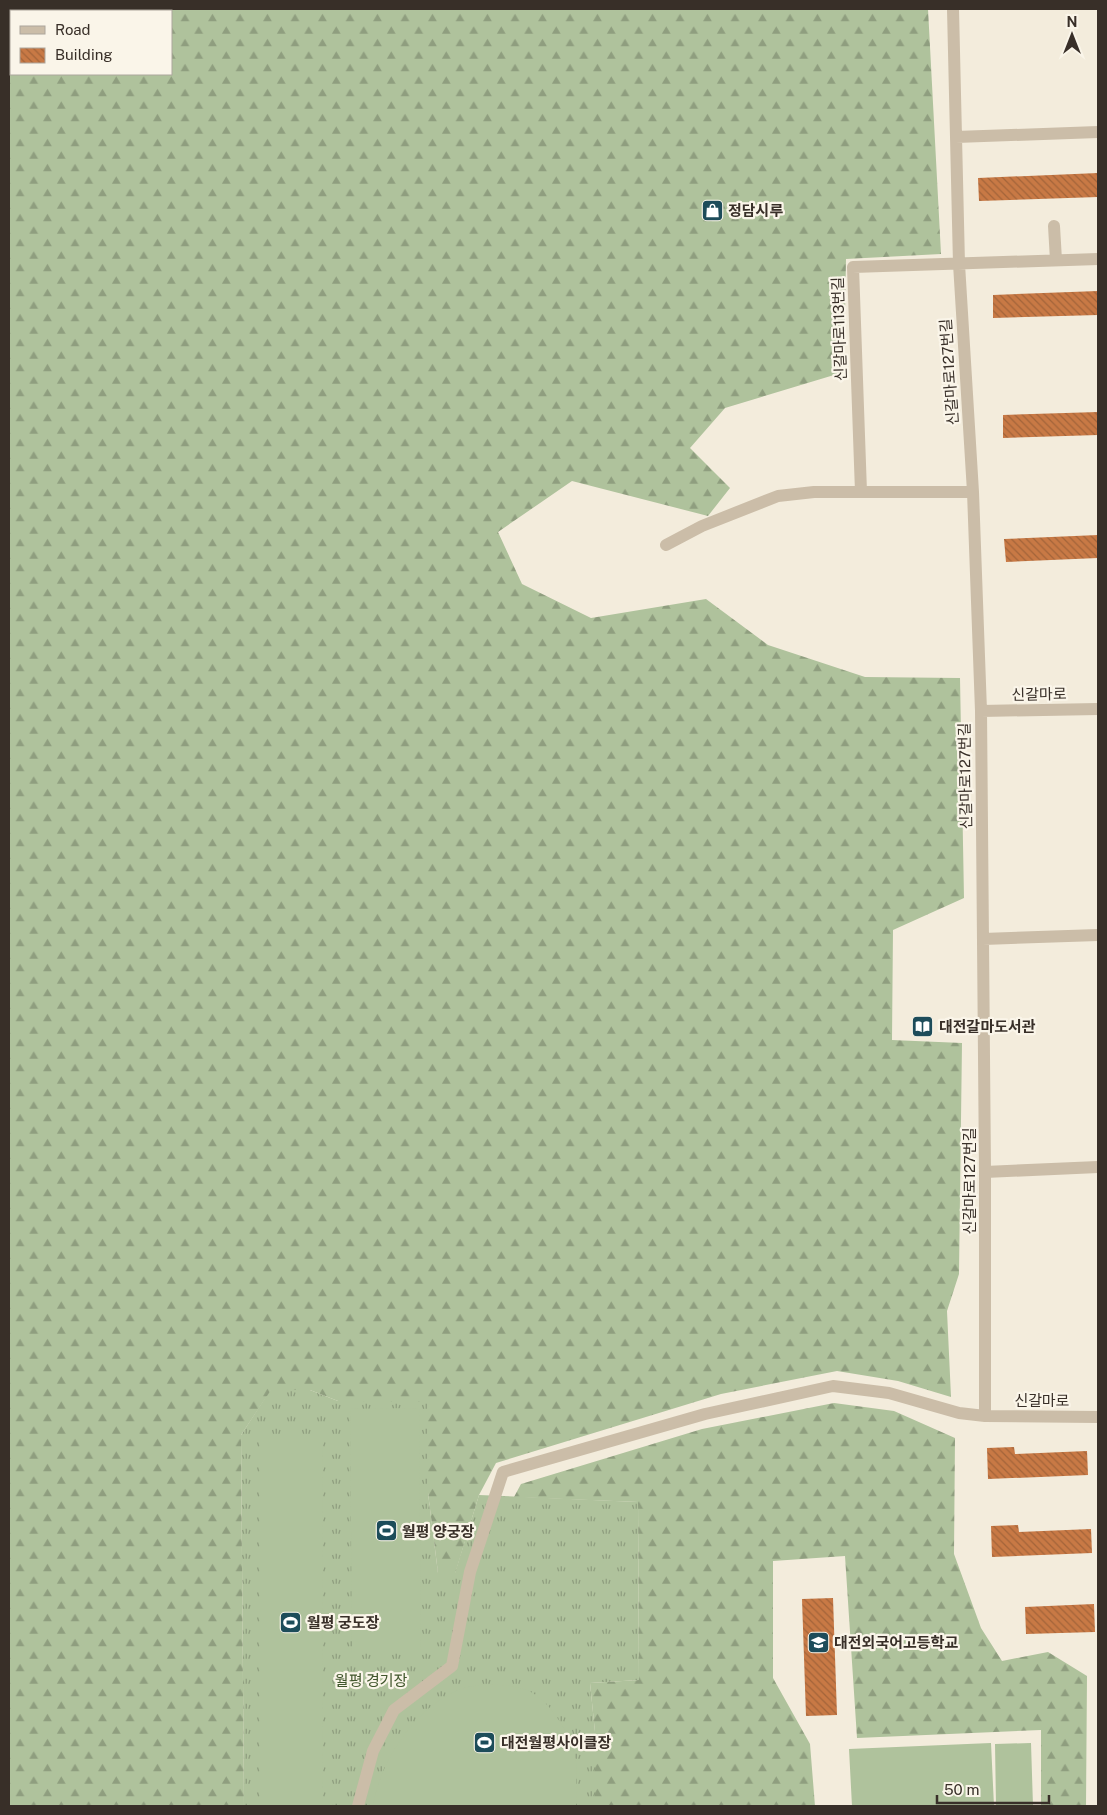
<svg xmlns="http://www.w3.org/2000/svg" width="1107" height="1815" font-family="'Public Sans','Noto Sans KR',sans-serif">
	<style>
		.grass { fill: url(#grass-tufts) }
		.forest { fill: url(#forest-firs); fill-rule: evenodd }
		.pitch { fill: #afc29c }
		.building { fill: url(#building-back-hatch) }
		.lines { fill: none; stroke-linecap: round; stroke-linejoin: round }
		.minor { stroke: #cbbda8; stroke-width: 12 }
		.labels { text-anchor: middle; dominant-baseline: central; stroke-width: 4.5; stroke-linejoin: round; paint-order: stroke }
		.poi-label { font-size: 15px; font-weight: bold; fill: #382f28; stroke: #faf5e9; text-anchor: start }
		.street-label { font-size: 15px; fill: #382f28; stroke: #faf5e9 }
		.park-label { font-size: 15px; fill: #40562c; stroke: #faf5e9 }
	</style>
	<defs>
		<pattern id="grass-tufts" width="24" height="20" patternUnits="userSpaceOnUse" patternTransform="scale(1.25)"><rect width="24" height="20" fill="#afc29c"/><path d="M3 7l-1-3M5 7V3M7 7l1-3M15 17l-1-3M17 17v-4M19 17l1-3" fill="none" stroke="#8f9e7f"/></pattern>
		<pattern id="forest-firs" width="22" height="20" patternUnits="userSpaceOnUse" patternTransform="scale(1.25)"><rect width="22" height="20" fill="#afc29c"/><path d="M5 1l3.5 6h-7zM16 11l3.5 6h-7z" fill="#8f9e7f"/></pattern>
		<pattern id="building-back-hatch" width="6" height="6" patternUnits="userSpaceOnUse" patternTransform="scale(1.25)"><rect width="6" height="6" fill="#c87945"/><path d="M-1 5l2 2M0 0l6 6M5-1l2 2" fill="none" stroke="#a3643a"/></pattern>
	</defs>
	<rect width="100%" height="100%" fill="#f3ecdc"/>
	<path class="grass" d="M271,1389L310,1390L338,1401H429L428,1493L438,1573H455L479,1495L638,1502L639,1680L590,1683L595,1732V1806H244L241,1435Z"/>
	<path class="forest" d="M9,9H928L941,254L846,259L844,372L725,408L690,448L730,488L708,516L572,481L498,532L522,584L591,618L706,599L768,645L865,677L960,678L964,898L893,930L892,1040L962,1043L959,1274L947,1311L951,1397L898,1381L837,1371L721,1394L496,1463L479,1495L455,1574L438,1573L428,1493V1402L338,1401L310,1390H271L241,1435L244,1806H9ZM11,11H171V74H11Z
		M834,1403L894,1411L955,1438L954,1554L981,1628L1002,1661L1048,1652L1087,1676L1086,1806H1041V1730L857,1738L845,1556L773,1561V1678L810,1744L815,1806H595V1732L590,1683L639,1680L638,1502L514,1497L521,1484L702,1429Z"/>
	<path class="pitch" d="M419,1408L421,1653H352L350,1409Z
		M260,1439H323L322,1806H260Z
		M487,1684C501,1685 515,1685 529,1691C551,1701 574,1739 576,1763C577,1777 576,1792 576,1806H373C380,1760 418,1703 464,1688C471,1686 479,1685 487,1684Z
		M991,1743L994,1806H852L849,1749Z
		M1031,1743L1033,1806H996L995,1744Z"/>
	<path class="building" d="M1098,173V197L979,201L978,178Z
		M1098,291V315L993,318V295Z
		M1098,412V435L1003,438V415Z
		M1098,535V558L1006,562L1004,539Z
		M1014,1447L1015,1454L1087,1451L1088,1475L988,1479L987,1448Z
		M1018,1525L1019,1532L1091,1529L1092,1553L992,1557L991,1526Z
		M833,1598L837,1715L806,1716L802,1599Z
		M1094,1604L1095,1632L1026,1634L1025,1607Z"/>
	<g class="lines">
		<path class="minor" d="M953,9L959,264L973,492L981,711L985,1172V1416
			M956,137L1098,132
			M1054,226L1056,260
			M861,492L853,267L1098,259
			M666,545L702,526L778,496L814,492H973
			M981,711L1098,709
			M983,939L1098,935
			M985,1172L1098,1167
			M358,1806L373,1751L394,1710L452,1666L470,1572L503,1472L705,1414L833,1386L889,1393L959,1413L985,1416L1098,1417"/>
	</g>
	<defs>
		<symbol id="shop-square" viewBox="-11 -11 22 22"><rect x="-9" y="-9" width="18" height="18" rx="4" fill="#1d4c5a" stroke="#faf5e9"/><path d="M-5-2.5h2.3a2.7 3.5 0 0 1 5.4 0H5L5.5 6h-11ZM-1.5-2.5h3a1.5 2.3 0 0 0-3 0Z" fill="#fff"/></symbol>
		<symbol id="library-square" viewBox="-11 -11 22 22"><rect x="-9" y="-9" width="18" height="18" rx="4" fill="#1d4c5a" stroke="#faf5e9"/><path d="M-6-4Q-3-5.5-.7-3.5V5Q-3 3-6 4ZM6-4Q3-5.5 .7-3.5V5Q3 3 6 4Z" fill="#fff"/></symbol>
		<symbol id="stadium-square" viewBox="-11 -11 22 22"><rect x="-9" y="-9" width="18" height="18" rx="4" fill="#1d4c5a" stroke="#faf5e9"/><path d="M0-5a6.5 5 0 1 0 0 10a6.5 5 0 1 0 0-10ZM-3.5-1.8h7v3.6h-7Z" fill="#fff"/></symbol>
		<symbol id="school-square" viewBox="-11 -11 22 22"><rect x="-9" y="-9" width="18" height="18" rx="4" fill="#1d4c5a" stroke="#faf5e9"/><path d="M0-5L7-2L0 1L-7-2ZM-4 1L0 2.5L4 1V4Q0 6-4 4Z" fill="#fff"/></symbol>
	</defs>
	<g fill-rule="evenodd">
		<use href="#shop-square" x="700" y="198" width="25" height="25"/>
		<use href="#library-square" x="910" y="1014" width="25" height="25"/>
		<use href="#stadium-square" x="374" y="1518" width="25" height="25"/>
		<use href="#stadium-square" x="278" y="1610" width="25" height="25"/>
		<use href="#school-square" x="806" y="1630" width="25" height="25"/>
		<use href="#stadium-square" x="472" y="1730" width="25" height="25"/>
	</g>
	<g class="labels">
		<g class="poi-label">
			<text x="728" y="210">정담시루</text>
			<text x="939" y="1026">대전갈마도서관</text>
			<text x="402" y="1531">월평 양궁장</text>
			<text x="307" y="1622">월평 궁도장</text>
			<text x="834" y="1642">대전외국어고등학교</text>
			<text x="501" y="1742">대전월평사이클장</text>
		</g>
		<g class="street-label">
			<text transform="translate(839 329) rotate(-92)">신갈마로113번길</text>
			<text transform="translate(949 372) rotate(-94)">신갈마로127번길</text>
			<text transform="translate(1039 694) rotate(-1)">신갈마로</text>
			<text transform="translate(965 776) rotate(-91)">신갈마로127번길</text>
			<text transform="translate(969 1181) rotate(-90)">신갈마로127번길</text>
			<text x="1042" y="1400">신갈마로</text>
		</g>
		<g class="park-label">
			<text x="371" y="1680">월평 경기장</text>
		</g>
	</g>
	<rect width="1107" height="1815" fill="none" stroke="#382f28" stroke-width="20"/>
	<rect x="10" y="10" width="162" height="65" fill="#faf5e9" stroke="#aca69c"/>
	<rect x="20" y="26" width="25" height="8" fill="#cbbda8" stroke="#aca69c"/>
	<text x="55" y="35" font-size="15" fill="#382f28">Road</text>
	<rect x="20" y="48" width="25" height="15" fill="url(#building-back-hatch)" stroke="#aca69c"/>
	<text x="55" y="60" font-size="15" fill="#382f28">Building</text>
	<g transform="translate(1072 35)" stroke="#faf5e9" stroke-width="4" paint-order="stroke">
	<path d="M0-4L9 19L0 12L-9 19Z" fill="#382f28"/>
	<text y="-8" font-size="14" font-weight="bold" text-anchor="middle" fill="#382f28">N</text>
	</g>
	<path d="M937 1795v8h112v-8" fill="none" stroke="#382f28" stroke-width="2.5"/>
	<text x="944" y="1795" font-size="15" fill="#382f28" stroke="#faf5e9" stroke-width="4" paint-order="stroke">50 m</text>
</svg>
